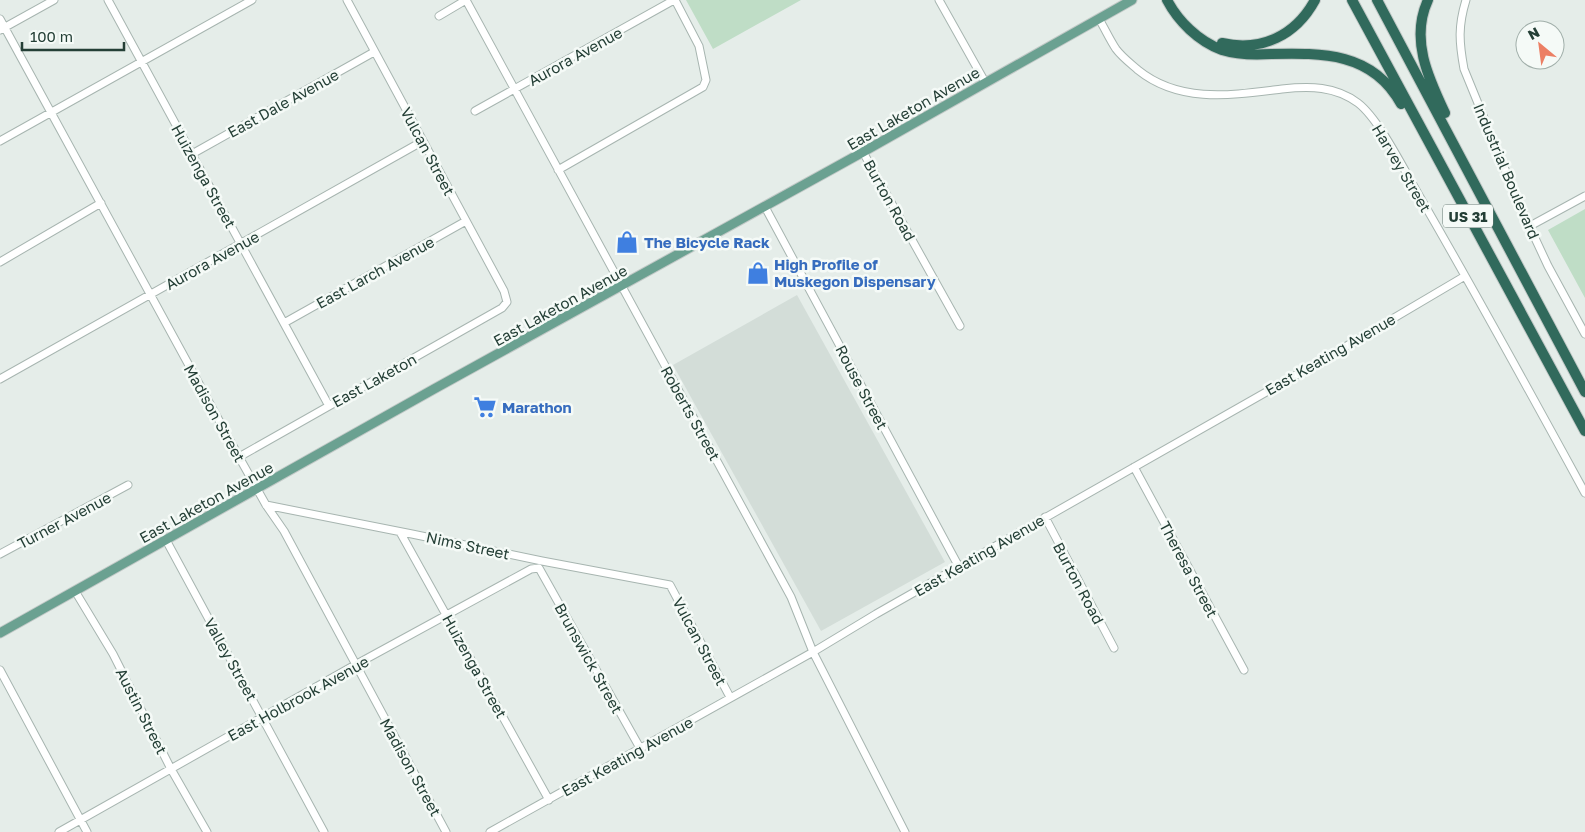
<svg xmlns="http://www.w3.org/2000/svg" width="1585" height="832" font-family="'Golos Text',sans-serif">
	<style>
		.built { fill: #d3ddd8 }
		.green { fill: #bfddc6 }
		.lines { fill: none; stroke-linecap: round; stroke-linejoin: round }
		.minor-casing { stroke: #a7b5b0; stroke-width: 9 }
		.major-casing { stroke: #c2c9c7; stroke-width: 11 }
		.highway-casing { stroke: #c2c9c7; stroke-width: 12 }
		.minor { stroke: #fff; stroke-width: 7 }
		.major { stroke: #6ba191; stroke-width: 9 }
		.highway { stroke: #316a5c; stroke-width: 10 }
		.labels { text-anchor: middle; dominant-baseline: central; stroke-width: 5; stroke-linejoin: round; paint-order: stroke }
		.shield { fill: #f5faf7; stroke: #637770; stroke-width: 1 }
		.shield-label { font-size: 14px; font-weight: bold; fill: #243f36 }
		.street-label { font-size: 15px; fill: #243f36; stroke: #f5faf7 }
		.shop-label { font-size: 15px; font-weight: bold; fill: #366cbe; stroke: #f5faf7; text-anchor: start }
	</style>
	<rect width="100%" height="100%" fill="#e5ede9"/>
	<path class="built" d="M797,295L945,562L821,631L673,365Z"/>
	<path class="green" d="M686,0H801L713,49Z
		M1585,209V298L1548,230Z"/>
	<g class="lines">
		<defs>
			<path id="minor" d="M108,0L329,406
				M466,0L791,597L813,652L905,832
				M939,0L985,82
				M1466,0C1458,26 1459,42 1464,69L1520,206L1548,266L1585,334
				M439,16L466,0
				M0,19L239,457L266,505L284,531L446,832
				M1099,19C1105,29 1110,40 1116,49C1122,57 1130,63 1138,70C1180,104 1233,95 1282,89C1310,86 1335,86 1358,103C1380,120 1405,172 1420,197C1477,295 1531,394 1585,493
				M0,30L54,0
				M475,111L674,0
				M0,141L252,0
				M863,152L960,326
				M192,154L374,52
				M558,170L703,87L706,80L699,46L675,0
				M765,207L959,567
				M1530,226L1585,196
				M0,262L101,203
				M284,323L466,221
				M0,379L423,141
				M239,457L502,308L507,302L504,291L347,0
				M1134,467L1244,670
				M266,505L412,534L542,561L670,585L730,697
				M1045,517L1114,648
				M400,532L549,800
				M166,540L324,832
				M0,554L128,485
				M75,591L113,654L171,769L207,832
				M0,670L87,832
				M59,832L355,665L531,569L539,568L640,748
				M490,832L813,652L876,614L1333,354L1465,276"/>
			<path id="major" d="M0,633L434,389L863,152L1132,0"/>
			<path id="highway" d="M1167,0C1178,21 1198,41 1222,50C1238,55 1255,55 1271,54C1322,53 1373,52 1401,104
				M1352,0L1585,431
				M1377,0L1585,392
				M1428,0C1410,39 1428,77 1445,113
				M1222,43C1262,52 1296,35 1315,0"/>
		</defs>
		<use href="#minor" class="minor-casing"/>
		<use href="#major" class="major-casing"/>
		<use href="#highway" class="highway-casing"/>
		<use href="#minor" class="minor"/>
		<use href="#major" class="major"/>
		<use href="#highway" class="highway"/>
	</g>
	<defs>
		<symbol id="shop-bare" viewBox="-9 -9 18 18"><path d="M-5-2.5h2.3a2.7 3.5 0 0 1 5.4 0H5L5.5 6h-11ZM-1.5-2.5h3a1.5 2.3 0 0 0-3 0Z" fill="#3f7fe0" stroke="#f5faf7" stroke-width="2.5" paint-order="stroke"/></symbol>
		<symbol id="supermarket-bare" viewBox="-9 -9 18 18"><path d="M-6-5.5h2.5l.6 2H6L4.5 2H-2.5L-4.4-4H-6ZM-1.5 3.2a1.3 1.3 0 1 0 .1 0ZM3 3.2a1.3 1.3 0 1 0 .1 0Z" fill="#3f7fe0" stroke="#f5faf7" stroke-width="2.5" paint-order="stroke"/></symbol>
	</defs>
	<g fill-rule="evenodd">
		<use href="#shop-bare" x="611" y="226" width="32" height="32"/>
		<use href="#shop-bare" x="742" y="257" width="32" height="32"/>
		<use href="#supermarket-bare" x="469" y="391" width="32" height="32"/>
	</g>
	<g class="labels">
		<rect class="shield" x="1443" y="204.5" width="50" height="23" rx="4"/>
		<g class="shield-label">
			<text x="1468" y="216">US 31</text>
		</g>
		<g class="street-label">
			<text transform="translate(575 56) rotate(-29)">Aurora Avenue</text>
			<text transform="translate(283 103) rotate(-29)">East Dale Avenue</text>
			<text transform="translate(913 108) rotate(-30)">East Laketon Avenue</text>
			<text transform="translate(428 151) rotate(62)">Vulcan Street</text>
			<text transform="translate(1402 168) rotate(59)">Harvey Street</text>
			<text transform="translate(1507 171) rotate(67)">Industrial Boulevard</text>
			<text transform="translate(204 176) rotate(61)">Huizenga Street</text>
			<text transform="translate(890 200) rotate(61)">Burton Road</text>
			<text transform="translate(212 260) rotate(-29)">Aurora Avenue</text>
			<text transform="translate(375 272) rotate(-29)">East Larch Avenue</text>
			<text transform="translate(560 305) rotate(-29)">East Laketon Avenue</text>
			<text transform="translate(1330 354) rotate(-30)">East Keating Avenue</text>
			<text transform="translate(374 380) rotate(-29)">East Laketon</text>
			<text transform="translate(862 387) rotate(62)">Rouse Street</text>
			<text transform="translate(215 413) rotate(61)">Madison Street</text>
			<text transform="translate(691 413) rotate(61)">Roberts Street</text>
			<text transform="translate(206 502) rotate(-29)">East Laketon Avenue</text>
			<text transform="translate(64 520) rotate(-28)">Turner Avenue</text>
			<text transform="translate(468 545) rotate(12)">Nims Street</text>
			<text transform="translate(979 555) rotate(-30)">East Keating Avenue</text>
			<text transform="translate(1189 569) rotate(62)">Theresa Street</text>
			<text transform="translate(1079 583) rotate(62)">Burton Road</text>
			<text transform="translate(700 641) rotate(62)">Vulcan Street</text>
			<text transform="translate(589 658) rotate(61)">Brunswick Street</text>
			<text transform="translate(231 659) rotate(61)">Valley Street</text>
			<text transform="translate(475 666) rotate(61)">Huizenga Street</text>
			<text transform="translate(298 698) rotate(-29)">East Holbrook Avenue</text>
			<text transform="translate(142 711) rotate(63)">Austin Street</text>
			<text transform="translate(627 756) rotate(-29)">East Keating Avenue</text>
			<text transform="translate(411 767) rotate(61)">Madison Street</text>
		</g>
		<g class="shop-label">
			<text x="644" y="242">The Bicycle Rack</text>
			<text x="774" y="264">High Profile of<tspan x="774" dy="17">Muskegon Dispensary</tspan></text>
			<text x="502" y="407">Marathon</text>
		</g>
	</g>
	<g transform="translate(1540 45) rotate(331)"><circle r="24" fill="#f5faf7" stroke="#a1afaa"/>
	<path d="M0-4L9 19L0 12L-9 19Z" fill="#ec7f64"/>
	<text y="-8" font-size="14" font-weight="bold" text-anchor="middle" fill="#243f36">N</text>
	</g>
	<path d="M22 42v8h102v-8" fill="none" stroke="#243f36" stroke-width="2.5"/>
	<text x="30" y="42" font-size="15" fill="#243f36" stroke="#f5faf7" stroke-width="4" paint-order="stroke">100 m</text>
</svg>
